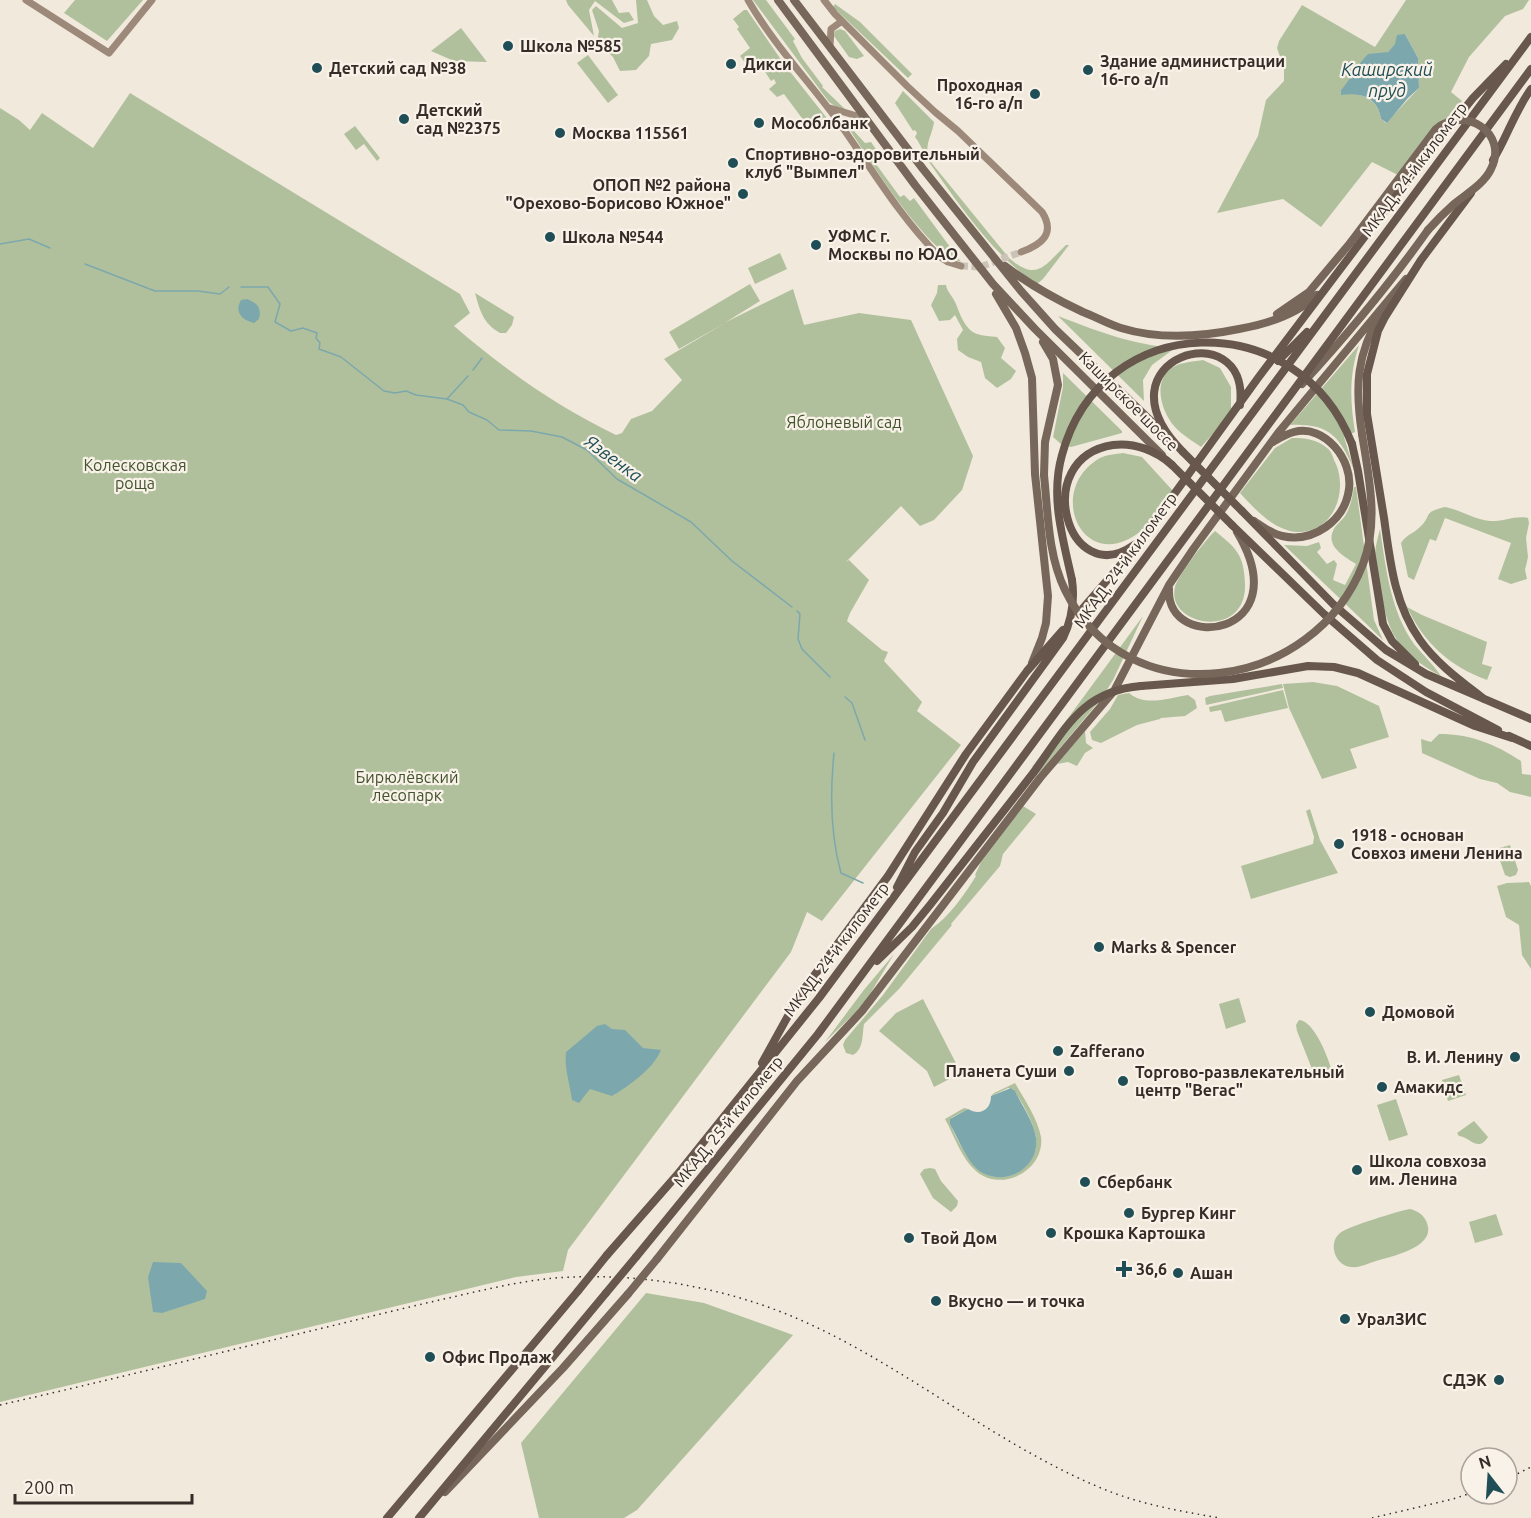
<svg xmlns="http://www.w3.org/2000/svg" width="1531" height="1518" font-family="Ubuntu,sans-serif">
	<style>
		.green { fill: #b1c09c; fill-rule: evenodd }
		.water { fill: #7ca8ad }
		.lines { fill: none; stroke-linecap: round; stroke-linejoin: round }
		.stream { stroke: #7ca8ad; stroke-width: 1.5 }
		.secondary-tunnel { stroke: #ccc3b8; stroke-width: 7; stroke-dasharray: 7 3.5; stroke-linecap: butt }
		.secondary { stroke: #9d897a; stroke-width: 7 }
		.primary { stroke: #77665a; stroke-width: 8 }
		.trunk { stroke: #67574c; stroke-width: 8 }
		.rail { stroke: #362d28; stroke-width: 1.5; stroke-dasharray: 1.5 4.5; stroke-linecap: butt }
		.primary-bridge { stroke: #77665a; stroke-width: 8 }
		.trunk-bridge { stroke: #67574c; stroke-width: 8 }
		.poi-dot { fill: #1f4e56; stroke: #f9f2e8; stroke-width: 2 }
		.labels { text-anchor: middle; dominant-baseline: central; stroke-width: 4.5; stroke-linejoin: round; paint-order: stroke }
		.poi-label { font-size: 16px; font-weight: bold; fill: #362d28; stroke: #f9f2e8; text-anchor: start }
		.street-label { font-size: 16px; fill: #362d28; stroke: #f9f2e8 }
		.park-label { font-size: 16px; fill: #42532d; stroke: #f9f2e8 }
		.water-label { font-size: 18px; font-style: italic; fill: #1f4e56; stroke: #f9f2e8 }
	</style>
	<rect width="100%" height="100%" fill="#f1e9dc"/>
	<path class="green" d="M75,0H143L107,41L64,13Z
		M566,0H612L619,13L629,12L634,20L624,23L595,1L589,10L594,36L568,5Z
		M636,0H647L654,16L663,25L677,21L679,28L672,40L651,44L649,56L636,70L620,71L613,57L597,42L599,31L592,10L596,6L622,28L638,23Z
		M753,0H766L795,39L793,41L802,58L823,86L822,87L846,110L838,108L829,102Z
		M1406,0H1529L1523,9L1505,16L1469,57L1451,92L1462,101L1402,177L1372,162L1321,227L1283,199L1217,213L1258,136L1266,100L1284,81V68L1277,48L1279,41L1302,5L1375,47ZM1405,34L1418,58L1419,88L1386,123L1381,119C1378,97 1359,94 1341,90L1350,81L1388,52Z
		M835,4L860,22L912,74L908,78L833,7Z
		M744,10H747L784,64L826,117V119L810,129L784,94L777,97L769,89L776,83L774,79L771,81L762,67L750,69L740,56L750,48L737,29L739,27L733,19Z
		M461,28L487,62L454,61L431,51Z
		M840,29L845,31L864,56L857,59L849,57L834,36L835,31Z
		M588,55L618,95L608,103L577,63Z
		M903,91L934,122C932,137 923,145 930,161L1009,258C1037,282 1044,266 1066,245H1069L1043,279L1037,284C997,259 961,208 934,169C926,159 923,148 915,137L917,133L915,130L913,131L895,103Z
		M130,93L460,294L470,313L454,326C504,369 556,406 616,435L622,433L631,419L652,411L682,380L664,359L725,323L679,349L669,332L750,284L760,301L726,322L793,289L804,325L859,313L911,320L973,456L962,490L934,520L920,526L901,506L846,562L849,560L869,580L850,613L847,621L882,650L888,652L884,661L922,702L917,711L961,745L822,921L807,912L791,952L568,1250L563,1271L516,1277L0,1402V108L19,120L30,130L42,113L93,148Z
		M850,120L856,124L853,130L865,143L871,142L880,155L873,160L900,197L904,195L910,201L914,198L961,262C926,252 867,156 846,124Z
		M355,126L380,158L377,161L364,144L356,150L344,134Z
		M780,253L787,269L755,284L748,268Z
		M938,285H946C947,292 952,295 955,302C960,313 964,329 977,334C983,336 991,336 997,337L1005,348L1001,358L1016,371L1011,379L997,388L985,378L981,362L968,357L958,350L957,339L963,330L955,315L950,320L939,321L931,305L937,293Z
		M475,293L514,317L512,325L506,333H500C483,323 480,311 475,293Z
		M1058,316C1100,332 1129,344 1175,348L1152,365L1143,380L1144,401Z
		M1359,345C1349,375 1350,401 1355,432L1344,437L1354,470C1340,436 1328,423 1290,425Z
		M1203,360L1220,368L1231,387V409L1219,427L1201,447C1193,441 1182,435 1175,427C1163,414 1153,386 1168,371C1177,362 1191,362 1203,360Z
		M1063,373L1122,431V433L1071,447L1061,444L1053,437L1063,387Z
		M1292,438C1305,438 1317,439 1327,448C1332,451 1333,459 1336,464C1348,493 1333,533 1297,532C1273,530 1255,509 1240,493L1275,448Z
		M1123,453L1142,457L1173,491C1163,504 1154,522 1141,531C1083,577 1044,490 1100,458C1106,455 1116,454 1123,453Z
		M1354,487H1356L1374,620L1383,640L1284,545L1307,546L1319,542L1321,548L1317,552L1327,564L1334,560L1337,564L1333,580L1345,585L1356,564C1345,557 1326,547 1333,531C1335,525 1342,521 1345,516C1351,506 1352,498 1354,487Z
		M1445,507C1461,510 1475,520 1490,521C1503,522 1515,515 1528,518L1529,523L1526,538L1528,557L1525,570L1527,579L1511,584L1498,579L1511,543L1445,518L1436,541L1430,539L1414,580L1408,577L1401,543C1407,534 1413,534 1420,527C1433,515 1421,513 1445,507Z
		M1380,529C1386,568 1390,610 1414,644C1423,655 1433,664 1441,676C1401,654 1389,638 1381,593C1379,582 1375,568 1375,556C1375,547 1378,537 1380,529Z
		M1215,531C1236,548 1244,554 1245,584C1247,641 1165,626 1175,587C1177,577 1206,539 1215,531Z
		M1407,607L1422,615L1487,642L1482,664L1492,667L1487,680C1449,666 1424,643 1407,607Z
		M1143,616L1113,680L1101,699L1039,773L1032,767Z
		M1313,682L1337,686L1379,706L1389,737L1350,749L1357,768L1322,779L1289,708L1283,684Z
		M1282,684L1283,688L1206,705L1205,698L1210,696Z
		M1283,690L1288,708L1225,722L1221,710L1210,712L1209,707Z
		M1129,693C1145,707 1169,698 1188,695L1195,700L1197,708L1185,716L1161,718L1160,719L1137,725L1101,743L1092,740L1090,732L1110,709L1118,695Z
		M1085,731L1086,743L1093,748L1085,753L1077,766L1068,762L1057,764Z
		M1439,734C1471,734 1495,744 1521,761L1522,774L1531,775V797L1510,792L1497,783L1480,779L1422,753L1421,739L1431,742Z
		M1023,806L1036,814L1003,854L1000,866L951,924L952,925L899,989L864,1024C862,1035 864,1049 853,1055L846,1053L843,1045L845,1040L883,995L931,929C950,916 964,895 976,876L975,875L981,862Z
		M1310,809L1320,840L1338,873L1251,899L1241,866L1313,844L1314,837L1306,811Z
		M1510,845L1518,870L1516,875L1510,877L1505,875L1496,849Z
		M1529,882L1531,886V969L1522,955L1519,925L1506,917L1497,886L1507,883Z
		M894,954L864,1004L825,1042L863,991Z
		M1239,998L1246,1022L1226,1029L1219,1004Z
		M923,999L961,1073L934,1087L927,1071L879,1031L896,1013Z
		M1299,1020C1314,1021 1327,1055 1331,1068L1321,1073L1315,1072L1312,1069L1297,1031L1296,1025Z
		M1459,1075L1466,1095L1448,1101L1442,1080Z
		M1015,1083C1024,1099 1038,1119 1041,1137C1045,1171 1001,1193 976,1171C961,1158 954,1135 945,1119L964,1108L968,1109L951,1118L950,1122C955,1137 966,1158 978,1169C1001,1189 1039,1169 1036,1139C1035,1124 1022,1102 1013,1089L1008,1088L991,1096L994,1093Z
		M1396,1099L1408,1135L1389,1141L1377,1105Z
		M1474,1121L1488,1137C1478,1153 1470,1137 1459,1136L1457,1133Z
		M930,1168L935,1169L941,1181L958,1201L957,1206L951,1212L933,1198L920,1174L924,1169Z
		M1410,1209C1418,1211 1424,1215 1427,1223C1437,1249 1387,1257 1370,1263C1364,1265 1358,1268 1352,1267C1336,1267 1327,1244 1340,1233C1349,1226 1399,1211 1410,1209Z
		M1496,1214L1503,1235L1475,1243L1469,1222Z
		M646,1293L704,1303L793,1335L637,1510L624,1518H539L521,1443Z"/>
	<path class="water" d="M1405,34L1418,58L1419,88L1408,98L1387,123L1381,119C1378,97 1360,92 1341,95V90C1351,79 1357,65 1368,54L1388,52L1395,44L1397,35Z
		M247,299C257,303 262,308 259,319L254,323C242,320 234,312 241,300Z
		M605,1024L612,1029L625,1030L643,1048L661,1050C654,1068 629,1086 612,1096L590,1089L579,1103L572,1100C570,1084 564,1068 566,1052L597,1026Z
		M1011,1088L1015,1091C1022,1106 1034,1122 1036,1138C1040,1170 1001,1189 977,1169C965,1158 958,1138 950,1124V1119L968,1109C980,1116 991,1110 991,1096Z
		M153,1262L181,1263L207,1291L205,1299L162,1313L153,1312L148,1277Z"/>
	<g class="lines">
		<path class="stream" d="M0,244L29,239L50,248
			M85,264L155,291H198L220,294L229,287
			M241,287H268L280,304L275,322L291,331L303,328L317,333L316,338L320,343L319,349L341,357L384,391L395,393L406,391L416,395L447,399L463,405L469,412L487,420L499,430L531,431L562,437L587,450L617,479L691,522L732,561L792,607
			M473,370L482,358
			M447,399L468,376
			M797,611L800,614L798,639L802,649L830,677
			M845,697L852,703L865,740
			M834,753C830,793 830,834 841,873L863,883"/>
		<path class="secondary-tunnel" d="M961,266L980,267L1021,252"/>
		<path class="secondary" d="M26,0L109,53L152,0
			M748,0C772,42 806,78 835,117C869,164 898,215 939,256L948,262L961,266
			M824,0L835,14L907,86L935,112L958,131L1042,212C1056,234 1041,245 1021,252
			M830,46L831,29L842,21
			M830,108L857,116L867,122"/>
		<path class="primary" d="M778,0L915,185L993,284L1035,329L1162,455
			M794,0L923,169L1021,291L1055,329L1174,443
			M1005,266C1030,285 1055,299 1083,312C1096,317 1108,324 1121,328C1160,340 1200,337 1239,329C1267,324 1296,315 1317,295
			M996,294L1016,328L1025,353L1032,378L1035,474L1048,596L1046,623L1042,638L1032,663
			M1277,314L1309,292L1351,242
			M1043,342L1053,359L1058,385L1045,442L1044,475
			M1302,384C1347,335 1389,285 1428,230
			M1362,434C1355,388 1356,354 1381,314
			M1254,521C1263,527 1272,534 1282,536C1313,543 1345,521 1349,489C1353,460 1325,424 1294,432C1286,434 1280,438 1273,442
			M1169,589C1166,654 1300,637 1237,532
			M657,1259L797,1081L862,1011L1040,778L1114,691L1169,585L1194,548L1278,433L1406,279
			M445,1492L563,1368L628,1294"/>
		<path class="trunk" d="M1493,160C1507,137 1515,111 1531,89
			M1471,193L1421,260L1385,317L1378,331L1367,374V414C1373,449 1378,483 1384,518C1390,560 1394,604 1420,640C1437,664 1461,681 1484,699
			M1278,361L1307,332
			M1352,444L1358,471L1383,624L1392,641L1415,664
			M1183,452C1090,358 1251,310 1240,405
			M1242,511L1334,605L1386,650L1426,674L1531,719
			M1232,525L1324,614L1377,660L1426,692L1498,730
			M1134,545C1068,592 1029,458 1113,445C1134,442 1157,451 1172,465
			M1083,608L1136,547L1258,378L1415,170L1473,98L1506,64
			M1141,686L1233,679L1308,666L1334,667L1358,673L1475,726L1512,738
			M1509,736L1531,746
			M897,887L915,852L943,813L973,762L1063,638C1072,619 1075,601 1072,580
			M877,961L912,927L930,905L1034,772
			M762,1063L799,996L888,876L966,754L1027,671L1063,630
			M607,1255L677,1175L819,998L1531,37
			M636,1257L818,1034L1531,69
			M387,1518L578,1291
			M419,1518L606,1293"/>
		<path class="rail" d="M0,1405C101,1382 202,1357 302,1333C353,1321 403,1308 453,1297C487,1289 521,1281 555,1278C636,1272 721,1286 796,1318C903,1364 993,1443 1101,1488C1139,1504 1179,1511 1220,1518
			M1507,1479L1531,1467
			M1372,1518L1453,1499L1471,1493"/>
		<path class="primary-bridge" d="M1351,242L1436,129C1465,105 1509,133 1491,169C1484,184 1466,194 1454,204C1445,212 1436,221 1428,230
			M1044,475C1048,514 1048,555 1065,590C1128,719 1314,691 1363,564C1379,522 1369,478 1362,434
			M628,1294L657,1259"/>
		<path class="trunk-bridge" d="M1183,452L1242,511
			M1172,465L1232,525
			M1072,580C1063,539 1050,497 1062,455C1101,309 1298,305 1352,444
			M1034,772C1066,728 1082,691 1141,686
			M578,1291L607,1255
			M606,1293L636,1257"/>
	</g>
	<g class="poi-dot">
		<circle cx="508" cy="46" r="6"/>
		<circle cx="731" cy="64" r="6"/>
		<circle cx="317" cy="68" r="6"/>
		<circle cx="1088" cy="70" r="6"/>
		<circle cx="1035" cy="94" r="6"/>
		<circle cx="404" cy="119" r="6"/>
		<circle cx="759" cy="123" r="6"/>
		<circle cx="560" cy="133" r="6"/>
		<circle cx="733" cy="163" r="6"/>
		<circle cx="743" cy="194" r="6"/>
		<circle cx="550" cy="237" r="6"/>
		<circle cx="816" cy="245" r="6"/>
		<circle cx="1339" cy="844" r="6"/>
		<circle cx="1099" cy="947" r="6"/>
		<circle cx="1370" cy="1012" r="6"/>
		<circle cx="1058" cy="1051" r="6"/>
		<circle cx="1515" cy="1057" r="6"/>
		<circle cx="1069" cy="1071" r="6"/>
		<circle cx="1123" cy="1081" r="6"/>
		<circle cx="1382" cy="1087" r="6"/>
		<circle cx="1357" cy="1170" r="6"/>
		<circle cx="1085" cy="1182" r="6"/>
		<circle cx="1129" cy="1213" r="6"/>
		<circle cx="1051" cy="1233" r="6"/>
		<circle cx="909" cy="1238" r="6"/>
		<path d="M1121 1260h6v6h6v6h-6v6h-6v-6h-6v-6h6z"/>
		<circle cx="1178" cy="1273" r="6"/>
		<circle cx="936" cy="1301" r="6"/>
		<circle cx="1345" cy="1319" r="6"/>
		<circle cx="430" cy="1357" r="6"/>
		<circle cx="1499" cy="1380" r="6"/>
	</g>
	<g class="labels">
		<g class="poi-label">
			<text x="520" y="46">Школа №585</text>
			<text x="1100" y="61">Здание администрации<tspan x="1100" dy="18">16-го а/п</tspan></text>
			<text x="743" y="64">Дикси</text>
			<text x="329" y="68">Детский сад №38</text>
			<text x="1023" y="85" text-anchor="end">Проходная<tspan x="1023" dy="18">16-го а/п</tspan></text>
			<text x="416" y="110">Детский<tspan x="416" dy="18">сад №2375</tspan></text>
			<text x="771" y="123">Мособлбанк</text>
			<text x="572" y="133">Москва 115561</text>
			<text x="745" y="154">Спортивно-оздоровительный<tspan x="745" dy="18">клуб "Вымпел"</tspan></text>
			<text x="731" y="185" text-anchor="end">ОПОП №2 района<tspan x="731" dy="18">"Орехово-Борисово Южное"</tspan></text>
			<text x="828" y="236">УФМС г.<tspan x="828" dy="18">Москвы по ЮАО</tspan></text>
			<text x="562" y="237">Школа №544</text>
			<text x="1351" y="835">1918 - основан<tspan x="1351" dy="18">Совхоз имени Ленина</tspan></text>
			<text x="1111" y="947">Marks &amp; Spencer</text>
			<text x="1382" y="1012">Домовой</text>
			<text x="1070" y="1051">Zafferano</text>
			<text x="1503" y="1057" text-anchor="end">В. И. Ленину</text>
			<text x="1057" y="1071" text-anchor="end">Планета Суши</text>
			<text x="1135" y="1072">Торгово-развлекательный<tspan x="1135" dy="18">центр "Вегас"</tspan></text>
			<text x="1394" y="1087">Амакидс</text>
			<text x="1369" y="1161">Школа совхоза<tspan x="1369" dy="18">им. Ленина</tspan></text>
			<text x="1097" y="1182">Сбербанк</text>
			<text x="1141" y="1213">Бургер Кинг</text>
			<text x="1063" y="1233">Крошка Картошка</text>
			<text x="921" y="1238">Твой Дом</text>
			<text x="1136" y="1269">36,6</text>
			<text x="1190" y="1273">Ашан</text>
			<text x="948" y="1301">Вкусно — и точка</text>
			<text x="1357" y="1319">УралЗИС</text>
			<text x="442" y="1357">Офис Продаж</text>
			<text x="1487" y="1380" text-anchor="end">СДЭК</text>
		</g>
		<g class="street-label">
			<text transform="translate(1414 169) rotate(-53)">МКАД, 24-й километр</text>
			<text transform="translate(1129 401) rotate(45)">Каширское шоссе</text>
			<text transform="translate(1125 560) rotate(-54)">МКАД, 24-й километр</text>
			<text transform="translate(836 949) rotate(-53)">МКАД, 24-й километр</text>
			<text transform="translate(728 1121) rotate(-51)">МКАД, 25-й километр</text>
		</g>
		<g class="park-label">
			<text x="844" y="422">Яблоневый сад</text>
			<text x="135" y="465">Колесковская<tspan x="135" dy="18">роща</tspan></text>
			<text x="407" y="777">Бирюлёвский<tspan x="407" dy="18">лесопарк</tspan></text>
		</g>
		<g class="water-label">
			<text x="1387" y="69">Каширский<tspan x="1387" dy="21">пруд</tspan></text>
			<text transform="translate(614 458) rotate(36)">Язвенка</text>
		</g>
	</g>
	<g transform="translate(1489 1476) rotate(343)"><circle r="28" fill="#f9f2e8" stroke="#aba39b" stroke-width="1.5"/>
	<path d="M0-4.5L10 22L0 15L-10 22Z" fill="#1f4e56"/>
	<text y="-9" font-size="16" font-weight="bold" text-anchor="middle" fill="#362d28">N</text>
	</g>
	<path d="M15 1494v9h177v-9" fill="none" stroke="#362d28" stroke-width="3"/>
	<text x="24" y="1494" font-size="18" fill="#362d28" stroke="#f9f2e8" stroke-width="4.5" paint-order="stroke">200 m</text>
</svg>
